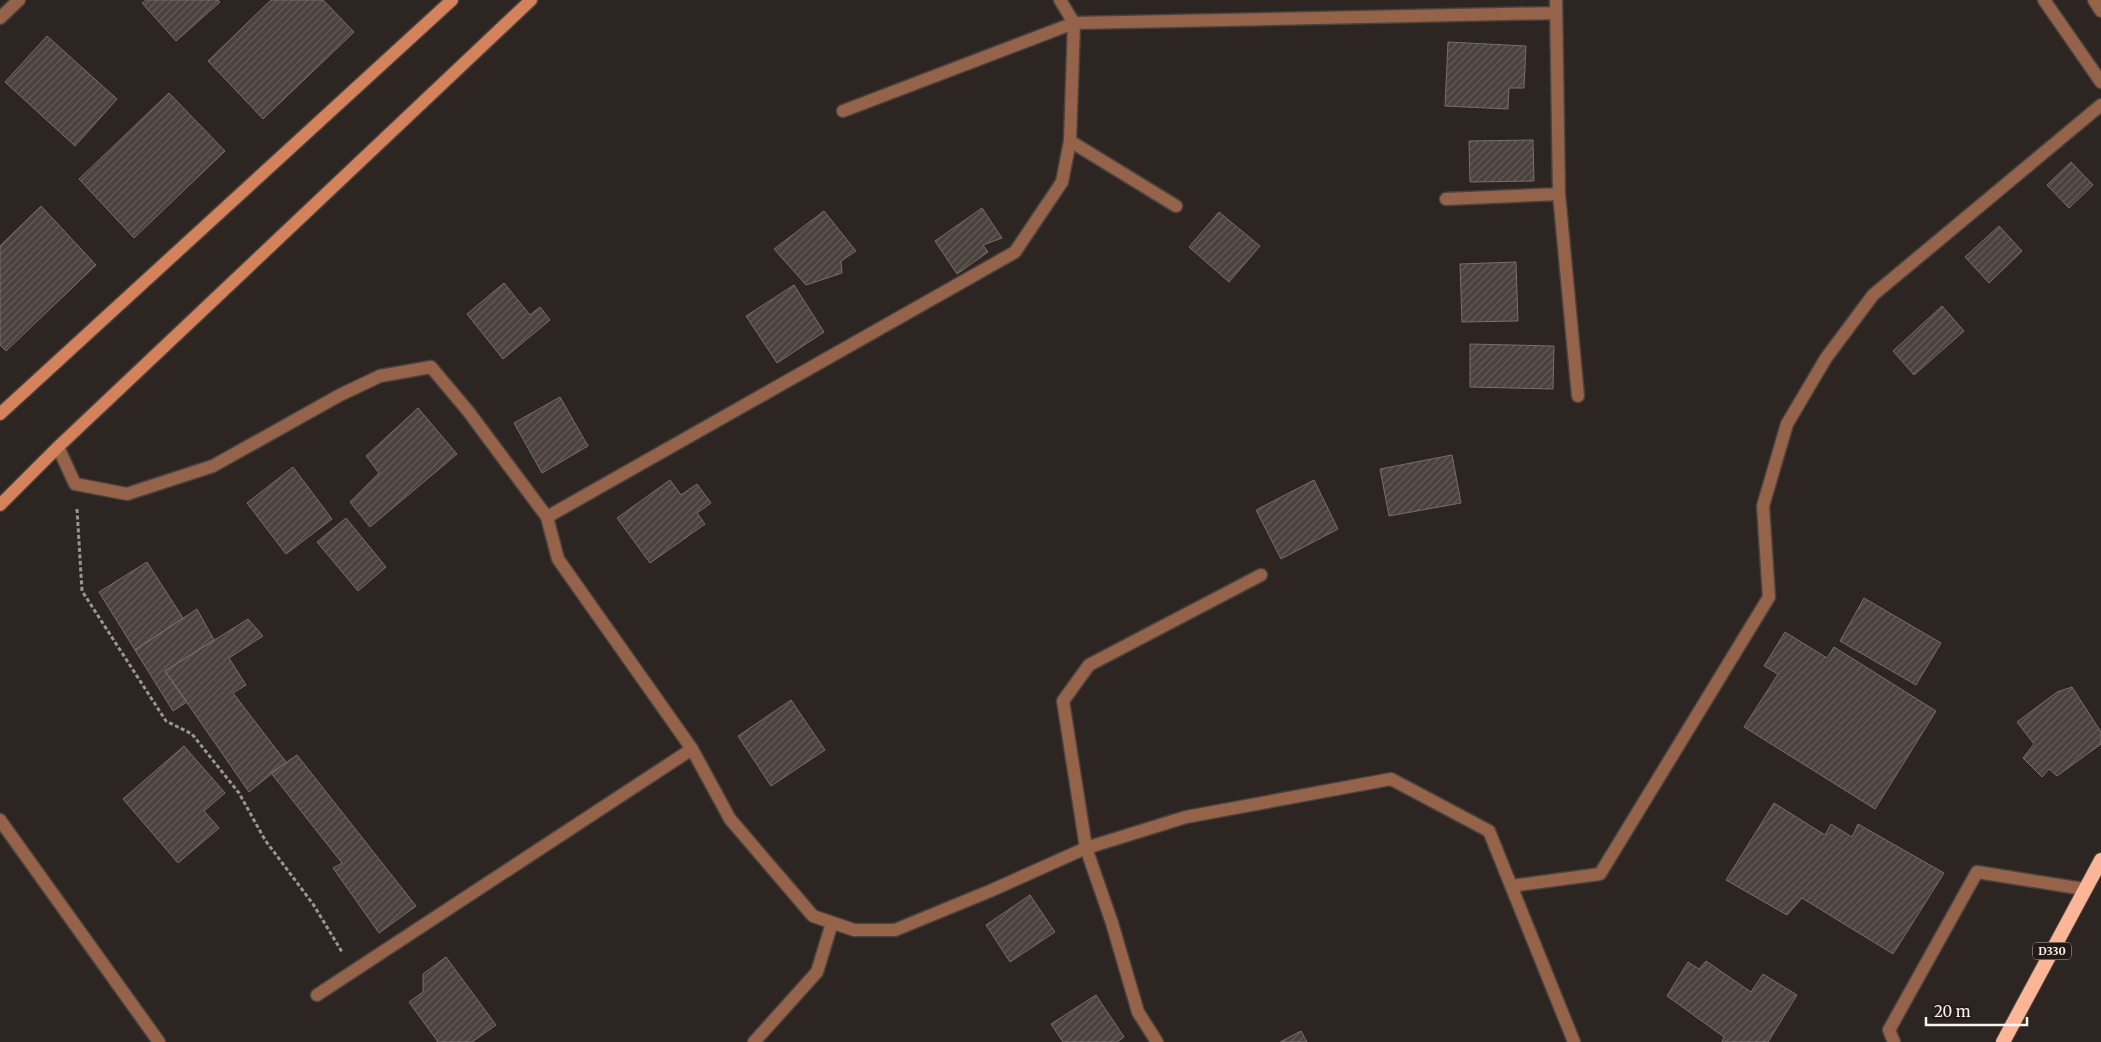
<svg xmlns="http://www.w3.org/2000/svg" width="2101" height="1042" font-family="Merriweather,serif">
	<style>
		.building { fill: url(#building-hatch); stroke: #796e69 }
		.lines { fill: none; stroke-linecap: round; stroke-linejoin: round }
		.service-casing { stroke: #4a423e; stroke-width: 15 }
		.minor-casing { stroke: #4a423e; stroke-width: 15 }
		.tertiary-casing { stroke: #4a423e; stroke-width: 15 }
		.secondary-casing { stroke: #4a423e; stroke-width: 15 }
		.trunk-casing { stroke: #4a423e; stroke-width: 16 }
		.path { stroke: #9c9591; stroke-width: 3; stroke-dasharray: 4 2.5; stroke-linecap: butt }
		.service { stroke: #95624a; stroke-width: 12 }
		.minor { stroke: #95624a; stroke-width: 12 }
		.tertiary { stroke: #95624a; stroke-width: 12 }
		.secondary { stroke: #d4825c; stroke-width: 12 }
		.trunk { stroke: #fcb697; stroke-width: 14 }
		.labels { text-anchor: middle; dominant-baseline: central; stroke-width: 4; stroke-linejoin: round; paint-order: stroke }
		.shield { fill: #241b17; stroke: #b9b2af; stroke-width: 1 }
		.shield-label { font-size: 11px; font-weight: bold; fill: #f9f3f0 }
	</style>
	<defs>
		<pattern id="building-hatch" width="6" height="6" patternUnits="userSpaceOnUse" patternTransform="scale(1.25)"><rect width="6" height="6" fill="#4b413d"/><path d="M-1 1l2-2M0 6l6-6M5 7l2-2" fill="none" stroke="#665d59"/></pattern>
	</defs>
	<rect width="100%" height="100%" fill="#2d2521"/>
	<path class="building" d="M146,0H218L220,2L176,41L142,3Z
		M271,0H323L354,32L263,119L208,61Z
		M47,36L117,99L75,146L5,82Z
		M1448,42L1526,46L1524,88H1509L1508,109L1445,106Z
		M169,93L225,151L134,238L79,179Z
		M1533,140L1534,181L1470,182L1469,141Z
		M2071,162L2093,185L2069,208L2047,185Z
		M41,206L96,265L6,351L0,345V246Z
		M982,208L1002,238L983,245L988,252L957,274L935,241Z
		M824,211L856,251L841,261L842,273L806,285L774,249Z
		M1219,212L1260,246L1229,282L1189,247Z
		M1999,226L2022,251L1989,283L1965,257Z
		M1516,262L1518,321L1462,322L1460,264Z
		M504,283L530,315L540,307L550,320L503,359L467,314Z
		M794,285L824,332L777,363L746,316Z
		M1942,306L1964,331L1914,375L1893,351Z
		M1470,344L1554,346L1553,389L1470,387Z
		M560,397L588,446L542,473L514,423Z
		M418,408L457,454L370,527L350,502L379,473L366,456Z
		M1452,455L1461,503L1389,516L1380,469Z
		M293,467L332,519L286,554L247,503Z
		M670,480L681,495L697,484L711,503L697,513L705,524L650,563L617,518Z
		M1314,480L1338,529L1281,559L1256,510Z
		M346,518L386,567L358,591L317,542Z
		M147,562L183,618L135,650L99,592Z
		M1864,598L1941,643L1916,685L1840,641Z
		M197,609L214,640L165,671L187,702L173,711L135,650Z
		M248,619L263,636L229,658L246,685L233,693L286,762L249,792L165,671Z
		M1785,632L1827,658L1834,647L1936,711L1875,809L1744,727L1778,674L1764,666Z
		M2072,687L2101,732V744L2057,776L2049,769L2042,777L2023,758L2034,744L2017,722L2057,692Z
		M791,700L825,750L771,786L738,736Z
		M184,746L225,793L204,811L219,828L178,863L123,799Z
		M297,755L416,906L379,933L333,868L342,863L271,773Z
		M1774,803L1825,835L1831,824L1852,837L1858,824L1944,873L1893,954L1802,898L1787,915L1726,880Z
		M1030,895L1055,932L1010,962L986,925Z
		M446,957L496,1025L472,1042H438L409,1002L423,992V974Z
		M1706,961L1751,992L1763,974L1797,995L1768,1042H1722L1724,1037L1667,996L1688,962L1699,969Z
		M1096,995L1124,1037L1117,1042H1063L1051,1024Z
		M1301,1031L1307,1042H1280Z"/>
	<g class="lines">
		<defs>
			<path id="service" d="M1894,1042L1889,1030L1977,872L2084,889"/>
			<path id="minor" d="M1556,0L1559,194L1578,396
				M0,18L19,0
				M843,111L1074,23L1556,13
				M1070,141L1176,206
				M1446,199L1559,194
				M58,447L75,484L127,494L213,466L340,395L380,376L431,367L468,411L547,517L558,559L692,749L730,819L813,916L854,930H895L990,891L1086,848L1112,923L1138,1012L1157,1042
				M547,517L1015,252L1062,182L1070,141L1074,23L1060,0
				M1261,575L1089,665L1063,701L1086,848L1186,817L1391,779L1489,831L1574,1042
				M1511,886L1600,874L1769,597L1763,506L1787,424L1826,358L1873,295L2101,105
				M317,995L692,749
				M754,1042L817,972L832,923"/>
			<path id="tertiary" d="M2044,0L2101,82
				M2094,0L2101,11
				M0,820L159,1042"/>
			<path id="secondary" d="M0,414L452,0
				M0,505L58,447L531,0"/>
			<path id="trunk" d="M2003,1042L2101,860"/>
		</defs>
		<use href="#service" class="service-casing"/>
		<use href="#minor" class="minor-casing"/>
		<use href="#tertiary" class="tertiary-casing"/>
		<use href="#secondary" class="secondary-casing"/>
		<use href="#trunk" class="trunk-casing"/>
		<path class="path" d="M77,509L82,591L166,721L192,734L239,793L265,840L313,904L342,952"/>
		<use href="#service" class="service"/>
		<use href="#minor" class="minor"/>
		<use href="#tertiary" class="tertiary"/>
		<use href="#secondary" class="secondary"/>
		<use href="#trunk" class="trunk"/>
	</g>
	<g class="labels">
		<rect class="shield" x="2033" y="942.5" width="38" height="17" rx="4"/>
		<g class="shield-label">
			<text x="2052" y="951">D330</text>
		</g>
	</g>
	<path d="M1926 1017v8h101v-8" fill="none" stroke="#f9f3f0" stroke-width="2.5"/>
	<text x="1934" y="1017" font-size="15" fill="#f9f3f0" stroke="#241b17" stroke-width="4" paint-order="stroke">20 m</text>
</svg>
